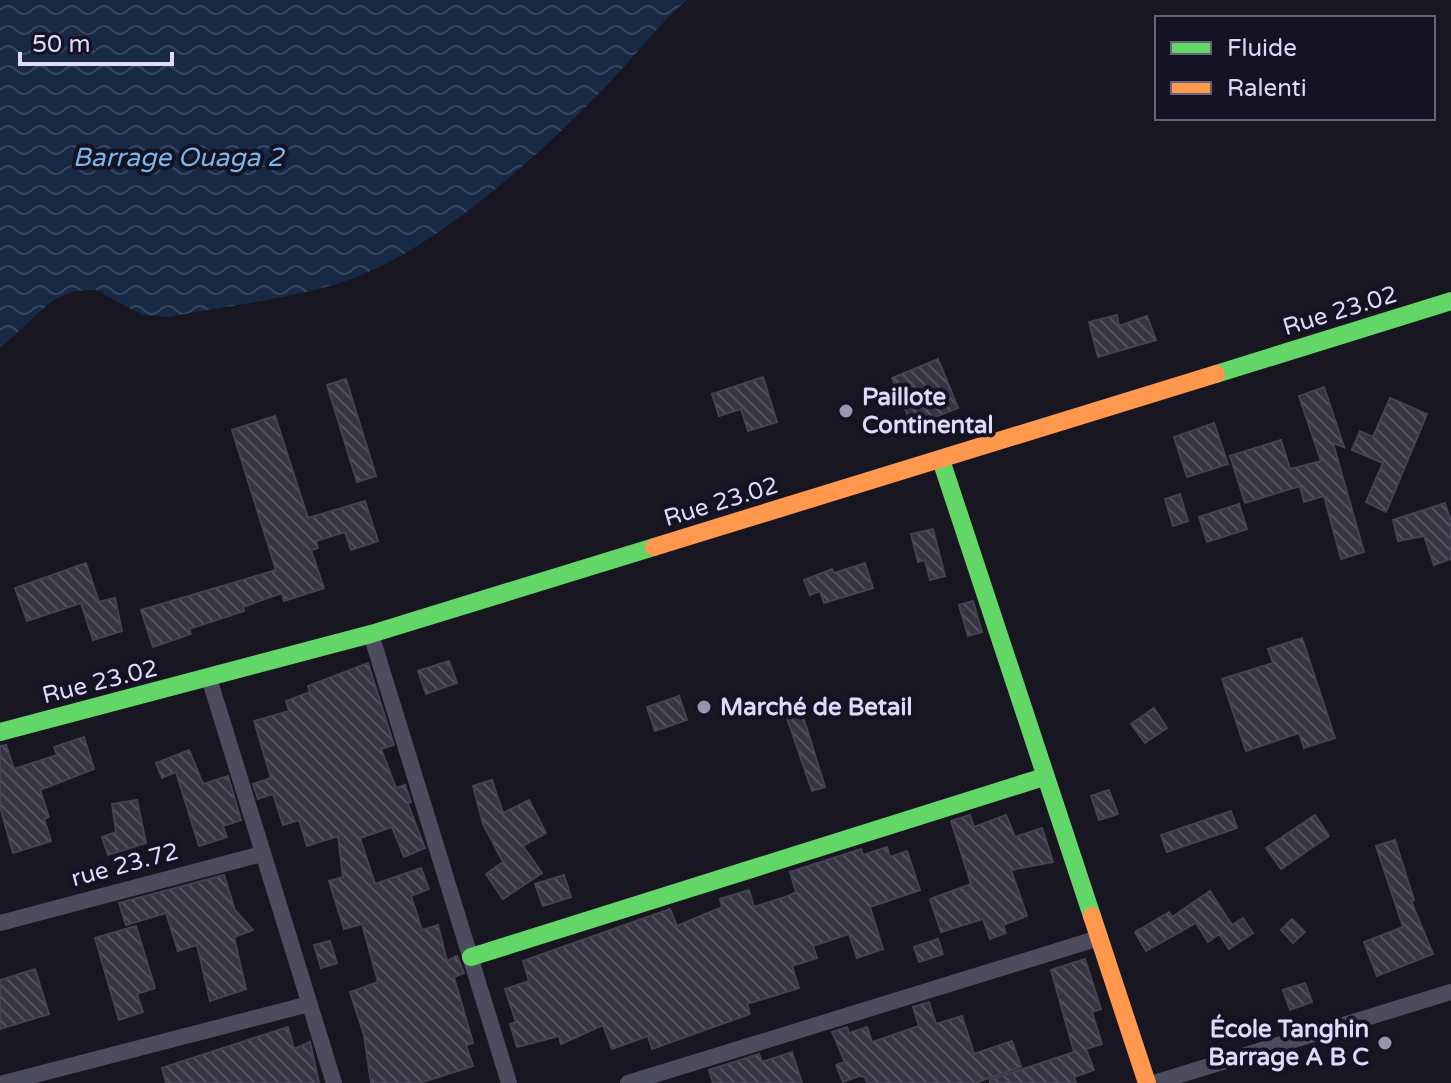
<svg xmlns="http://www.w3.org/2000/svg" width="1451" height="1083" font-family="'Varela Round',sans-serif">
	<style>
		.water { fill: url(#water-waves) }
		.building { fill: url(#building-back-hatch); stroke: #454253; stroke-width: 2 }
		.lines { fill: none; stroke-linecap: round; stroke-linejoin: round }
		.street { stroke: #4d4c5f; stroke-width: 16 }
		.fast { stroke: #63d668; stroke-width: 18 }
		.slow { stroke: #ff974d; stroke-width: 18 }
		.poi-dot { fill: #9895ae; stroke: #151224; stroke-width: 3 }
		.labels { text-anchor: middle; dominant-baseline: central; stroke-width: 8; stroke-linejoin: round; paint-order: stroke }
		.street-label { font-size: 24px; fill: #dddafa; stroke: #151224 }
		.poi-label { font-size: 24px; font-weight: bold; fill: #dddafa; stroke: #151224; text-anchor: start }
		.water-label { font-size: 26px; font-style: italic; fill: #76b8ec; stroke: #151224 }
	</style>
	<defs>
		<pattern id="water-waves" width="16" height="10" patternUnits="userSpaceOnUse" patternTransform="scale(2)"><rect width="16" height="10" fill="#172944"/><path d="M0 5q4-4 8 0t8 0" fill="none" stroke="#384760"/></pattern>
		<pattern id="building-back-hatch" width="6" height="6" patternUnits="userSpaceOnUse" patternTransform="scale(2)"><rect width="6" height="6" fill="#363442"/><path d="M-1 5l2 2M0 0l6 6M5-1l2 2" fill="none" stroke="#53515e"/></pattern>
	</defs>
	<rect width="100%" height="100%" fill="#181620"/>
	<path class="water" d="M0,0H687C659,24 637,53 612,80C544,151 432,256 336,284C283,300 224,306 169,317L142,315L96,290L74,291L52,301L0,348Z"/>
	<path class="building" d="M1117,315L1119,326L1147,316L1156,340L1098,357L1089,322Z
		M938,359L958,408L912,426L892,378Z
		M763,377L777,422L748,431L741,409L719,416L712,394Z
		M346,379L376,476L357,482L327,385Z
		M1324,387L1344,447L1333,443L1364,552L1341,559L1324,496L1304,502L1300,486L1245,503L1230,456L1281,440L1290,469L1321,461L1299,396Z
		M1390,398L1427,414L1386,512L1366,502L1383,463L1352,450L1360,431L1373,437Z
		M275,416L308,518L365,501L378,541L351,550L345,532L316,541L318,548L311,550L324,588L284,601L282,593L243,607L244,611L189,629L191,634L153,647L141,610L276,570L232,430Z
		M1214,423L1228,464L1187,477L1174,437Z
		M1180,494L1188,521L1173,526L1165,499Z
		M1445,503L1451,521V559L1434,565L1424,536L1398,541L1393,520Z
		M1239,504L1247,529L1207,542L1199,517Z
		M933,529L945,576L930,580L925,560L918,562L911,534Z
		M86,563L99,602L115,598L122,631L93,640L81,603L27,621L15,588Z
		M865,563L873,588L824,603L820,591L810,595L804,580L832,569L834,573Z
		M973,601L982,632L968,636L959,605Z
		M1302,638L1335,738L1304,748L1299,733L1246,751L1222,679L1273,663L1268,649Z
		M449,661L457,683L426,694L418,671Z
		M368,663L394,745L381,749L396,788L405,785L411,802L408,804L425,848L404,857L392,827L360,838L375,884L421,868L429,889L411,896L422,930L438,925L447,961L457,956L464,973L454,977L473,1043L466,1045L473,1066L420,1083H371L364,1035L350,992L378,982L362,924L344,929L329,881L343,877L338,836L307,846L299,820L283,825L273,794L258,799L253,784L271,778L254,721L289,711L286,701L310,692L308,686Z
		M679,696L687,720L655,731L647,707Z
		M1154,708L1167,728L1145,743L1131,724Z
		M802,713L825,787L812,791L787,718Z
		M84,737L94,769L40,790L49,817L44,819L51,841L13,853L0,807V746L6,745L14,769L57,755L54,747Z
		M189,750L203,784L228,776L241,820L223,826L227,837L199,846L176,772L162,778L156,763Z
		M492,780L503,813L529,800L546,833L523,846L542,873L503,899L486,874L503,862L483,824L473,786Z
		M1109,790L1118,814L1099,820L1091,796Z
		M137,800L146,843L108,855L102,837L116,832L112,804Z
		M1231,811L1237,828L1167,852L1161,835Z
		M970,815L974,827L1006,815L1015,837L1042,828L1053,862L1011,870L1027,916L1003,925L1006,933L990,939L983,919L941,932L930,899L971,884L951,821Z
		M1315,815L1329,836L1281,869L1266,848Z
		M1395,840L1414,900L1411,901L1433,954L1377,976L1364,942L1403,927L1376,846Z
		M887,847L890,857L907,851L920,890L870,907L883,949L857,958L849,934L813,946L817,958L792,966L799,988L747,1004L750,1014L652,1049L648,1036L612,1049L603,1025L561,1044L559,1036L517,1047L510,1024L516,1022L505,989L529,981L523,961L670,909L677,926L722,907L720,899L749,890L754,907L788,896L796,892L790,872L861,849L863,855Z
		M224,875L235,910L253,930L234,937L246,989L210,1001L197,945L178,951L166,913L126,925L119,903Z
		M564,875L571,897L543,906L535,884Z
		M1210,891L1232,925L1243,918L1253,933L1229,949L1219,934L1208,942L1196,923L1146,951L1135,932L1169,912L1172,917Z
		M1292,919L1305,932L1293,943L1281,930Z
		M136,926L155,988L137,994L143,1012L119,1020L95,938Z
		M938,939L943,954L919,962L914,947Z
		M330,941L337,963L321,968L314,945Z
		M1085,959L1101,1009L1092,1012L1102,1044L1086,1049L1094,1070L1074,1077L1076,1083H990V1080L1074,1052L1051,970Z
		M35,969L49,1014L0,1029V980Z
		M1305,983L1312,1002L1290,1010L1283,990Z
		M929,1002L936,1024L962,1016L974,1054L1012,1041L1021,1067L975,1083H867L865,1077L859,1076L843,1082L836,1065L845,1062L832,1032L847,1027L849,1033L867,1027L872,1042L919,1026L913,1007Z
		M288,1027L294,1049L310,1042L319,1083H166L162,1068Z
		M792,1052L802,1083H713L709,1070L759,1054L762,1062Z"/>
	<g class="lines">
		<path class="street" d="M371,634L509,1083
			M209,678L334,1083
			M0,923L262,854
			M4,1083L309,1004
			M628,1083L1099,938
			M1154,1083L1451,992"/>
		<path class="fast" d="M1216,374L1451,301
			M941,460L1092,916
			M0,732L371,634L654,547
			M471,957L1044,777"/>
		<path class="slow" d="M654,547L1216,374
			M1092,916L1147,1083"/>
	</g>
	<g class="poi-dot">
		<circle cx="846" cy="411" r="8"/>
		<circle cx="704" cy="707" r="8"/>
		<circle cx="1385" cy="1043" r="8"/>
	</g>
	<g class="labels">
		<g class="street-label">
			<text transform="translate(1340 311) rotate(-17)">Rue 23.02</text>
			<text transform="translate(721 502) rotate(-17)">Rue 23.02</text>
			<text transform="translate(100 682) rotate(-14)">Rue 23.02</text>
			<text transform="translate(125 865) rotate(-15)">rue 23.72</text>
		</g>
		<g class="poi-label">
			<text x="862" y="397">Paillote<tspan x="862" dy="28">Continental</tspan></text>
			<text x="720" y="707">Marché de Betail</text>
			<text x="1369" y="1029" text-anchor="end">École Tanghin<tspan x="1369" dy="28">Barrage A B C</tspan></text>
		</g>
		<g class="water-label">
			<text x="178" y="157">Barrage Ouaga 2</text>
		</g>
	</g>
	<rect x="1155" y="16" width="280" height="104" fill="#151224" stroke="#65627a" stroke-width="2"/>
	<rect x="1171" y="42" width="40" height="12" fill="#63d668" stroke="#65627a" stroke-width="2"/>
	<text x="1227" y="56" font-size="24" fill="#dddafa">Fluide</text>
	<rect x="1171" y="82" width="40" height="12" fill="#ff974d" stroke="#65627a" stroke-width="2"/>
	<text x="1227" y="96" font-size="24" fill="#dddafa">Ralenti</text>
	<path d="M20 52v12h152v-12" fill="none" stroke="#dddafa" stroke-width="4"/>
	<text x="32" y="52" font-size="24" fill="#dddafa" stroke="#151224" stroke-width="6" paint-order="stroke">50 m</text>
</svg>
